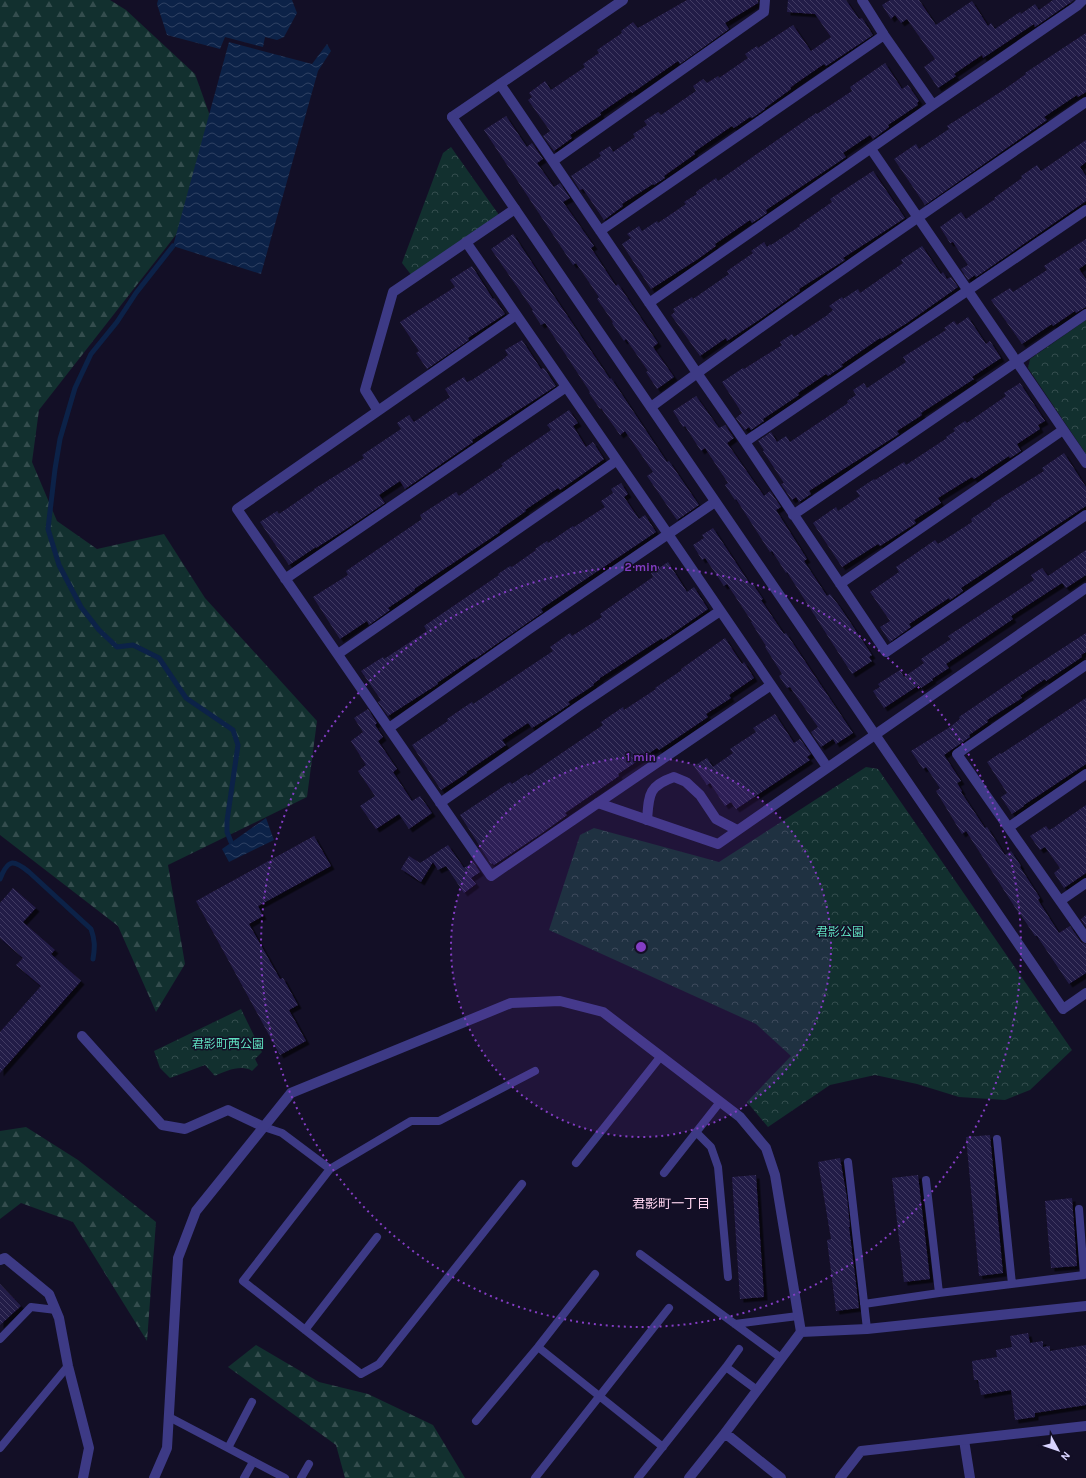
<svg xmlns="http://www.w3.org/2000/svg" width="1086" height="1478" font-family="Karla,'Noto Sans JP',sans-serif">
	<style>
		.forest { fill: url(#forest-firs) }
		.park { fill: url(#park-crowns) }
		.water { fill: url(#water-waves) }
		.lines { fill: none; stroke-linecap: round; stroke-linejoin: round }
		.stream { stroke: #0c2248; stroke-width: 5 }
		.building { fill: url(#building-back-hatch); filter: url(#shadow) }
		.service { stroke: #3d3a85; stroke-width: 8 }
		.minor { stroke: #3d3a85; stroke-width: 10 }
		.tertiary { stroke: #3d3a85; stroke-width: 10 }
		.ring { fill: none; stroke: #843dc5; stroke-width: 2; stroke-dasharray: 2 4 }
		.labels { text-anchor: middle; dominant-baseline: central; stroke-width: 3; stroke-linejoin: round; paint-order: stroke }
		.park-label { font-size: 12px; fill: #5fe0c0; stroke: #130f26 }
		.neighbourhood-label { font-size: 13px; fill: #ffd6f0; stroke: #130f26 }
		.centre { fill: #843dc5; stroke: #130f26; stroke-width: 2 }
		.ring-label { font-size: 12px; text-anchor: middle; font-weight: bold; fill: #843dc5; stroke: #130f26; stroke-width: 3; stroke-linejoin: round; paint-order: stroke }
	</style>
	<defs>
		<pattern id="forest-firs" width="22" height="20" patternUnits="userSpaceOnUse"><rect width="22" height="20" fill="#12302f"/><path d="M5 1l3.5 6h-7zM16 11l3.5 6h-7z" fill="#344d4e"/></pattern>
		<pattern id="park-crowns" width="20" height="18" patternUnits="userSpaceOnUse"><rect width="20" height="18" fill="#12302f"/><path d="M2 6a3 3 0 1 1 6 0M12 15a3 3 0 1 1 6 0" fill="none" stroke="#344d4e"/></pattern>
		<pattern id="water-waves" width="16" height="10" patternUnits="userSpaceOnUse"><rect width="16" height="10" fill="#0c2248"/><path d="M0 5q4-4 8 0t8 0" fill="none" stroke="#2f4163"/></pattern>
		<pattern id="building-back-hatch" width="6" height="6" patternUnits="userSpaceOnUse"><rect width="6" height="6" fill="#241b47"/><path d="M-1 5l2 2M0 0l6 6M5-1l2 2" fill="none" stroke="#433b63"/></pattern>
		<filter id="shadow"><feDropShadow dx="3.5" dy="3.5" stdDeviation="0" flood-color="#0009"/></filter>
	</defs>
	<rect width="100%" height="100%" fill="#130f26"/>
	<path class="forest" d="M0,0H110L126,10L195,74L214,127L179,231L39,410L32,462L57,521L97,549L164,534L205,598L317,721L307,797L168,865L185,964L156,1012L118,926L0,835Z
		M26,1127L78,1160L156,1222L147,1341L73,1222L21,1203L0,1219V1131Z
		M256,1345L319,1382L368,1394L433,1425L465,1478H345L336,1445L228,1367Z"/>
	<path class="park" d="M451,147L499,215L412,276L402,263L443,153Z
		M1086,320V454L1028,368L1030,359Z
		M866,767L878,769L1072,1050L1030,1090L1005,1100L959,1097L917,1084L875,1075L830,1085L768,1127L747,1102L791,1056L756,1024L549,930L580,835L594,828L719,862Z
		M241,1009L262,1052L255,1059L258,1065L252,1071C242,1064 225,1071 215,1076L205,1065L170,1078L160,1068L154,1051Z"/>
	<path class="water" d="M158,0H292L297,13L284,37L277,40L265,37L263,47L225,37L220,49L167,35L157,4Z
		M229,42L312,64L327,44L331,51L318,71L261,274L173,246Z
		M266,818L274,840L229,862L222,849Z"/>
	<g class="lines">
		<path class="stream" d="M173,246L136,293L117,322L91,354L75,388L60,439L55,469L48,529L59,565L81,607L99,630L117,647L133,645L159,658L186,698L233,730L238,745L227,821V832L231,842
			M0,879C8,859 13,859 29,872L91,929C95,940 95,947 93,959"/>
	</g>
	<path class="building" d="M687,0H758V3L725,23L729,29L680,64L678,61L632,93L631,92L600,113L601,115L570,135L572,138L554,151L543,136L550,131L528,100L532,97L529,93L545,81L551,90L585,67L583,64L599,53L597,50L622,33L621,31L633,22L638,28Z
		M788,0H846L859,19L862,18L873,35L826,66L824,64L795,84L790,88L791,89L765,108V109L752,118L750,117L734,128L732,126L694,152L695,154L664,176L665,178L654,185L653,184L622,204L623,206L604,220L583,189L580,190L571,176L601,156L599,153L610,146L613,152L635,137L633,134L647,125L644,121L658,112L661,115L696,91L693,86L703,79L707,83L718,76L719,78L748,58L745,54L757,46L758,48L793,25L811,51L831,37L815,14L787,12Z
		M890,0H919L936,25L972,1L988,26L991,23L995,29L1020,12L1021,14L1035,4L1039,10L1053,0H1074L1035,27L1034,24L983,58L982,55L954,74L956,76L938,88L924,67L935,59L907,19L901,23L895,15L891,19L882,5Z
		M1086,33V92L1078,97L1077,95L1044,117L1047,120L925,205L894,159L916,144L919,149L949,129L947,126L999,93L1026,74L1025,73Z
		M885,63L902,89L908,85L919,101L917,103L918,105L888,125L889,127L873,139L870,135L843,153L846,157L766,210L767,213L752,223L750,220L715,244L716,246L698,259L651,289L622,244L631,238L627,234L639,226L642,231L657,221L658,223L686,204L684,202L697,194L696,192L716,178L718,181L816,113L817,114L852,91L850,87Z
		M506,116L527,147L532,143L543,159L537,163L554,187L560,183L570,198L563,202L594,246L591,248L616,286L618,284L658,343L653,347L674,377L657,389L646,372L648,371L626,339L624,341L612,323L613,322L597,299L599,297L576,263L573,265L484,130Z
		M1086,140V162L1080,167L1086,176V201L976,277L975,275L968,280L961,269L968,265L953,242L950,243L940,227L961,212L966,219L995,199L994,198L1022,178L1021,176L1037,165L1041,171Z
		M873,171L905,218L843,258L845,260L799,289L800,291L759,320L727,341L726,338L700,356L671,315L675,312L673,309L692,297L693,299L729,274L727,271L753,253L751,251L764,242L767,247L770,244L771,245L800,226L799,225L832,202L830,199Z
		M513,234L554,296L610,379L611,378L667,462L669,461L699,505L677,520L647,476L653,472L625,431L620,435L601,408L600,409L589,393L590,392L545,323L541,325L532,311L533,310L491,249Z
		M1086,239V264L1079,269L1086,279V307L1076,313L1075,311L1053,326L1052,324L1022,344L991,300L1010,288L1013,292L1047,270L1044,266Z
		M922,246L941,274L943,272L947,279L951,277L958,287L907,323L881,339L880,338L841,365L843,366L828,376L826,374L798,393L799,395L763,419L764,421L751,430L749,427L745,430L736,418L742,413L722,382L743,368L744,369L782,345L780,342L792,334L794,337L826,316L833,310L829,306L842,297L843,299L858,289L860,293L903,263L901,260Z
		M472,266L493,299L494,298L505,314L468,338L469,340L427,369L416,353L419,351L400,322L455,287L450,280Z
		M968,317L986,344L990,341L1001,358L972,377L974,379L921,413L922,415L897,431L899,434L809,491L811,494L799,502L796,497L792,500L781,484L784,483L763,451L764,450L758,441L771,432L777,442L786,436L790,442L848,403L847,401L856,395L853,390L864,383L867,388L906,362L903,357L946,330L944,328L954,321L957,325Z
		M522,340L541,369L544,368L556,386L472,440L473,442L405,489L400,481L379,495L385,503L346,529L316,548V547L289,565L260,522L277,511L279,514L314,490V489L364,458L362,455L401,429L397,423L409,415L414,422L450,397L445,389L464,377L467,382L472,380L502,360L508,355L505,350Z
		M1020,383L1045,421L1038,425L1040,429L1017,444L1021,451L1010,458L1009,456L974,479L972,477L938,498L941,503L914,520L916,523L880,546L878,544L842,567L813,523L836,507L838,511L860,496L856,491L874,479L875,480L904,462L906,465L947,438L946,437L955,431L953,429L965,421L967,423L1006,396L1004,393Z
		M696,396L719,428L725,425L734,438L727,443L764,496L770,491L781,507L776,510L807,559L804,561L827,596L830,594L840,607L872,655L869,657L872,661L852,674L787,572L786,573L772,551L770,552L736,499L735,500L725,485L728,483L705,448L701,451L685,426L683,427L673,411Z
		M569,410L578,423L573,426L586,447L593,442L604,459L560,490L558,488L525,510L526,511L499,530L500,532L414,589L415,590L388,608L390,610L369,625L367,621L340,639L313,597L348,575L346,571L422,519L420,515L456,492L459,496L503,466L501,464L551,430L547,425Z
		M1064,453L1086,487V506L961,588L963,591L950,600L949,598L909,624L911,627L890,642L880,627L890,621L870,592L899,572L896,567L935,540L938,544L972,522L971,519L992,505L991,504L1044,471L1042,468Z
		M621,483L628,494L624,497L639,519L645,515L656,532L541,609L543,612L475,659L474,658L437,683L438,684L388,716L378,702L381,700L361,671L383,657L384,659L427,631L424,626L499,575L498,574L510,566L512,567L536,550L535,549L547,541L548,543L573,526L574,527L605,507L601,501L613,493L611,489Z
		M713,528L750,584L752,583L763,599L761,600L784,634L786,633L853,733L836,744L833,739L821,747L811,732L818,727L790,687L787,688L779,676L782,674L765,647L766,646L751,622H752L727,584L724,586L705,558L702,560L693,545L704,538L702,535Z
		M1086,550V575L1066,588L1062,583L1011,616L1013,619L946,664L949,668L932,679L933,680L921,688L919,685L884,708L873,691L880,687L878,684L900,670L904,677L924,663L921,659L951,639L948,636L1034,580L1031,575L1042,568L1048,576Z
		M668,562L687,592L694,587L708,609L663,640L662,638L600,678V679L593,684L594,685L568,702L570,704L558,712L532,728L528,723L502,740L506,745L466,772L467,773L441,790L412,745L448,721L447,719L472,702L473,704L553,651L550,647L570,633L572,636L602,617L600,614L653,577L651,573Z
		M1086,633V652L1081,655L1082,657L1046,681L1045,679L1020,696L1022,698L987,720L988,722L969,735L970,737L944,755L961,781L957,783L962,791L961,792L985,828L987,827L1005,855L1011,851L1021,866L1020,867L1040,898L1038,900L1059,933L1070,926L1081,942L1086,944V973L1069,984L1037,936H1035L1019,912H1018L966,831L962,834L936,791L940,788L926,767L923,769L911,751L950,727L960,719L959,717L1018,677Z
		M725,638L742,664L744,662L754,678L729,695L731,698L706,714L708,717L659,750L657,748L618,774L619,776L565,813L567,815L542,833L494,865L492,863L491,864L460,815L510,782L512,784L527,774L528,776L603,725L601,722L623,707L624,710L656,689L655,688L682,670L681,669Z
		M1086,698V764L1024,805V806L1012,814L1001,797L1007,793L987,762L1000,753L1001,754Z
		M368,709L377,723L375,725L383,737L378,741L397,769L393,772L412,801L420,796L432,813L409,829L399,814L376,829L360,806L375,796L358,771L366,765L351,741L363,732L354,718Z
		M775,714L794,743L800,739L811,754L807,757L810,760L736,809L731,802L725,806L710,783L707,785L694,766L707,758L713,767L733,753L730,749L756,732L753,728Z
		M1086,805V873L1064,888L1054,873L1060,868L1045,847L1040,850L1030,836L1046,826L1049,830L1053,828Z
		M314,836L331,866L258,906L263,916L249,924L280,979L283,978L298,1005L289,1010L306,1041L280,1055L196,901Z
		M448,845L464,868L473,862L480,872L471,878L476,884L464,893L446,866L438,870L433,862L421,882L401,869L409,856L420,863Z
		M13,888L36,908L23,922L55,950L51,954L81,981L0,1073V1032L41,986L16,965L23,958L0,938V903Z
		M1086,915V927L1081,919Z
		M990,1135L1003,1273L979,1276L966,1137Z
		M840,1158L847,1198L850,1227H849L859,1308L836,1311L827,1240L831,1239L818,1162Z
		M756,1175L764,1297L740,1299L732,1177Z
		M918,1175L930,1279L904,1282L892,1178Z
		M1072,1198L1077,1266L1051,1268L1045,1201Z
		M0,1284L21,1306L0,1325Z
		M1028,1333L1030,1343L1043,1341V1347L1050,1346V1351L1086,1345V1405L1035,1413V1417L1015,1420L1011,1390L981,1395L978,1380H974L972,1361L997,1357L996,1350L1012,1347L1010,1336Z"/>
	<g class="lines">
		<path class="service" d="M264,1127L282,1133L330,1169
			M696,1132L711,1147L718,1167L728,1277
			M997,1139L1012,1284
			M848,1162L867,1329
			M576,1163L661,1056
			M664,1173L720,1102
			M926,1180L939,1293
			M522,1184L379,1364L361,1374L243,1281L330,1169L411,1121H439L535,1071
			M640,1254L781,1358
			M864,1304L939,1293L1084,1275L1079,1209
			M735,1324L798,1316
			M305,1330L377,1237
			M0,1339L31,1307L56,1310
			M538,1347L663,1447
			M726,1367L757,1390
			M169,1417L285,1478
			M476,1421L538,1347L595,1274
			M0,1448L68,1366
			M228,1448L252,1402
			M244,1478L253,1462
			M301,1478L309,1464
			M535,1478L669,1308
			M638,1478L726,1367L739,1349"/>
		<path class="minor" d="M862,0L884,35L933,105
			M500,84L697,373L745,442L886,652L1086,515
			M452,117L623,0
			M871,149L1086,463
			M553,161L764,12L765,0
			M600,231L884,35
			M466,242L668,534L827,767
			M649,303L933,105L1077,6L1083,0
			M516,315L237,509L491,876L771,685
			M651,407C793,302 940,202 1086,102
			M378,411L365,390L393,292L515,209
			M745,442L1086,210
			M793,515L1086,314
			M285,579L566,387
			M840,584L1063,430
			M338,654L616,461
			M1086,665L957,754L1086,938
			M389,728L528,630L715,502
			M440,803L579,706L720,611
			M647,820C649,795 648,786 674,777L686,782L700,795L716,819L737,830
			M1009,827L1086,774
			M1060,901L1086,883
			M82,1036L162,1125L185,1129L228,1110L264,1127
			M0,1260L5,1258L49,1294L59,1318L68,1366L89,1448L83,1478
			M725,1433L781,1478
			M964,1440L970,1478
			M689,1478L725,1433L801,1332L867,1329L1086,1306"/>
		<path class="tertiary" d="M452,117L1063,1009L1086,993
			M598,803L718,844L1086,588
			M154,1478L167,1448L178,1258L196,1211L291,1093L511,1003L560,1001L603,1012L740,1117L766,1148L775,1175L801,1332
			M840,1478L861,1451L1086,1426"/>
	</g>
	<circle cx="641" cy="947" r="190" fill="#843dc5" fill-opacity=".12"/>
	<g class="ring">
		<circle cx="641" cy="947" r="190"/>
		<circle cx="641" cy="947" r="380"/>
	</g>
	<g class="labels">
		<g class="park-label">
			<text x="840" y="932">君影公園</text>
			<text x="228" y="1044">君影町西公園</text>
		</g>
		<g class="neighbourhood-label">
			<text x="671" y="1203">君影町一丁目</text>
		</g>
	</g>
	<circle cx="641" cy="947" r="6" class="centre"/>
	<g class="ring-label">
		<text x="641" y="571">2 min</text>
		<text x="641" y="761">1 min</text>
	</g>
	<g transform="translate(1058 1450) rotate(130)" stroke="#130f26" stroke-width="3" paint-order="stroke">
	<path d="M0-3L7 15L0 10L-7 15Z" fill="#d9d4ff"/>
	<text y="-6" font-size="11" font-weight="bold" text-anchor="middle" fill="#d9d4ff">N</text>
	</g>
</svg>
